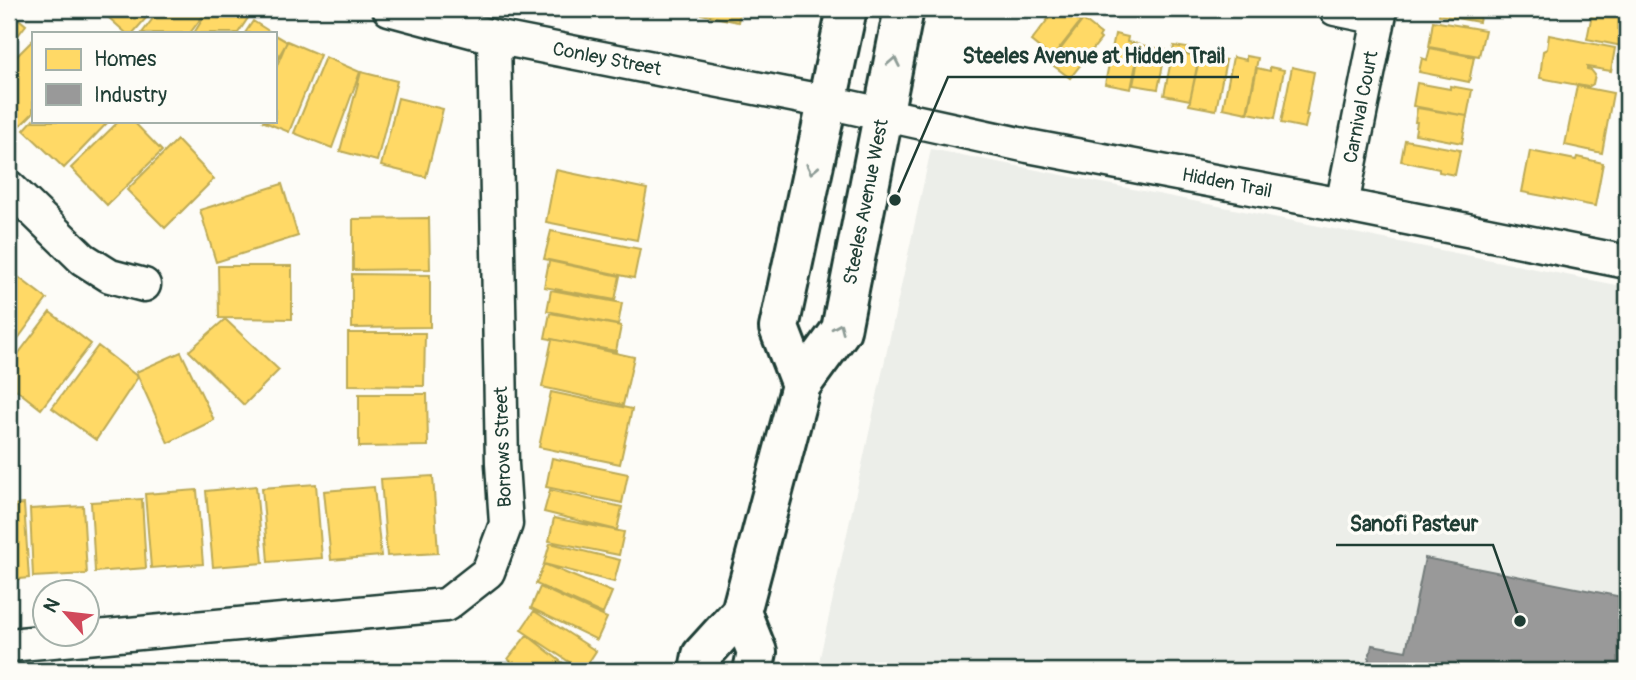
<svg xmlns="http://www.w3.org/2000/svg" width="1636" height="680" font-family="Pangolin,sans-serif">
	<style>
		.built { fill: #eceee9 }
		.homes { fill: #ffd966; stroke: #bcaa57; stroke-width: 2 }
		.industry { fill: #999; stroke: #747d7b; stroke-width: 2 }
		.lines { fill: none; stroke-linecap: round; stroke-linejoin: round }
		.minor-casing { stroke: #1f3d34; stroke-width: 37 }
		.major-casing { stroke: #1f3d34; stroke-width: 44 }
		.minor { stroke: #fdfcf7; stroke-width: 32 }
		.major { stroke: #fdfcf7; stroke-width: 38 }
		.oneway { stroke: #8e9c96 }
		.labels { text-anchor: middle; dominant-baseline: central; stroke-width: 7; stroke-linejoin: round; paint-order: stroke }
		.street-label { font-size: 19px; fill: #1f3d34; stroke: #fdfcf7 }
		.leader { fill: none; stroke: #1f3d34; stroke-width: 2.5 }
		.callout-dot { fill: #1f3d34; stroke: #fdfcf7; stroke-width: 2.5 }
		.callout-label { font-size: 21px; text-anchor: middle; font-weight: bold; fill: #1f3d34; stroke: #fdfcf7; stroke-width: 7; stroke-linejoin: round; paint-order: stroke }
	</style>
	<rect width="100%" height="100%" fill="#fdfcf7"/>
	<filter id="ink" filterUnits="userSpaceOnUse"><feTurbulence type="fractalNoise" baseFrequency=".0143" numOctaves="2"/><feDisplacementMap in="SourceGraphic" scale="14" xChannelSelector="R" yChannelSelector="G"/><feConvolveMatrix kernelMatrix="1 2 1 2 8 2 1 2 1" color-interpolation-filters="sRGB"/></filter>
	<g filter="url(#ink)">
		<path class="built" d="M931,149L1627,287V671H817Z"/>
		<path class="homes" d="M101,9H154L133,33H126L100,10Z
			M160,9H208L190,33H142Z
			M209,9H233L248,18L238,33H194Z
			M662,9H689L687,14Z
			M693,9H741L738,22L692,12Z
			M1056,9H1070L1073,11L1070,14L1080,22L1052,58L1031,41Z
			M1440,9H1482L1479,22L1439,15Z
			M1593,9H1627V20L1622,46L1587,39Z
			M9,11L26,25L9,47Z
			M1083,20L1101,34L1099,37L1101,39L1070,78L1050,63Z
			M253,21L272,33H245Z
			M1433,21L1485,30L1479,56L1429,47Z
			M1115,34L1128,37L1127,42L1140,44L1131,89L1105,84Z
			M275,35L287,42L275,63Z
			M1549,35L1615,48L1611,71L1587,67V69L1591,70L1595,75L1593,84L1588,87L1540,78L1543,51L1547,49Z
			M33,40V113L21,125L9,113V64Z
			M287,41L320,55L289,132L262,121H275V70Z
			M1141,45L1166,50L1158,89L1133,85Z
			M1174,46L1187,48L1186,54L1199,57L1190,100L1164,95Z
			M1430,48L1474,57L1469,82L1419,72L1422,58L1427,60Z
			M1246,56L1258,58L1247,113L1223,108L1233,57L1246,60Z
			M325,57L360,72L332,148L294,133Z
			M1212,57L1226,60L1216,110L1189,105L1199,60L1211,62Z
			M1270,67L1284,70L1275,118L1248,113L1257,68L1270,71Z
			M1292,67L1314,72L1306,115H1308L1305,128L1281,123Z
			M361,72L397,81L377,161L340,151Z
			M1417,83L1450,89V86L1472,90L1467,116L1413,106Z
			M1577,86L1613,93L1602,153L1565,145Z
			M398,98L443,109L426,177L381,166Z
			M1417,108L1467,116L1462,143L1415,134L1417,122H1415Z
			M33,120V121H109L64,168L24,130Z
			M119,121H133L162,151L107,205L71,168Z
			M177,140L214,179L165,228L127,190Z
			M1405,140L1460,150L1455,175L1439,172V169L1401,161Z
			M1530,151L1576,160L1577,157L1603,163L1595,206L1522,192Z
			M556,170L647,189L637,240L546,222Z
			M282,184L298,236L216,262L200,210Z
			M429,218L430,269L353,270V219Z
			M551,231L640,249L634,278L544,259Z
			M549,261L620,276L615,300L544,287Z
			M218,266H292V319L219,318Z
			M9,270L47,299L9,351Z
			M352,274L430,275V327L352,328Z
			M551,290L622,303L618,325L547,311Z
			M50,312L91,344L41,409L9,384V366Z
			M550,313L621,326L616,351L545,338Z
			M225,319L279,370L244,405L189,351Z
			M348,333H425L424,386L348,385Z
			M552,339L634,357L623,405L542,387Z
			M98,346L138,377L96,440L52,408Z
			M181,352L214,420L168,443L136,372Z
			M551,392L632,409L620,464L539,447Z
			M359,394H427L428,446L359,447Z
			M552,458L628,474L622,503L546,487Z
			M433,476L438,553L387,556L381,479Z
			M316,484L322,558L268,562L262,488Z
			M256,486L263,563L213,567L206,491Z
			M374,487L381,556L331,560L324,491Z
			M197,490L203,564L151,568L145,494Z
			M550,490L622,507L617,530L544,512Z
			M142,499L146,568L95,572L91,502Z
			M24,504L29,578L9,580V505Z
			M83,506L87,574L33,577L30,509Z
			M554,518L624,532L619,555L549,541Z
			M550,543L620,560L614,582L544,564Z
			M544,564L612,592L603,614L536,584Z
			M540,587L607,618L597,640L531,608Z
			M534,611L596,651L583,671L521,630Z
			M527,635L573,671H523L508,659Z"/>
		<path class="industry" d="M1425,558L1627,598V671H1366L1372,645L1406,651Z"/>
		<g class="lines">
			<defs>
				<path id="minor" d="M389,9L494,37L827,102L1028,146L1342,205L1627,262
					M1335,9L1379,18
					M9,187L83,259L110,276L144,285
					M1342,205L1381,9
					M9,645L446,605L488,572L506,524L502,464L494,37"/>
				<path id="major" d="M801,385L779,328L847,9
					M741,612L757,652L753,671
					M699,671L702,655L741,612L801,385L841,330L904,9"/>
			</defs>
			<use href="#minor" class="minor-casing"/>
			<use href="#major" class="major-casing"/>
			<use href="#minor" class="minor"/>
			<use href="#major" class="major"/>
		</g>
		<defs><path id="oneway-chevron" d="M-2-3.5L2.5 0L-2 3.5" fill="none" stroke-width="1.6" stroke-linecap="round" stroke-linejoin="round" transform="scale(1.75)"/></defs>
		<g class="oneway">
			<use href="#oneway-chevron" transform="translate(894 62) rotate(-79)"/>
			<use href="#oneway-chevron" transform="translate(812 169) rotate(102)"/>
			<use href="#oneway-chevron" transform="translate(839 328) rotate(-67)"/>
		</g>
	</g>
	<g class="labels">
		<g class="street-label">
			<text transform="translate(607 59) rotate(11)">Conley Street</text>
			<text transform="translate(1361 107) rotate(-79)">Carnival Court</text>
			<text transform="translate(1227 183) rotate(11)">Hidden Trail</text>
			<text transform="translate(866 202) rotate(-79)">Steeles Avenue West</text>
			<text transform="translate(503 447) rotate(-92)">Borrows Street</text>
		</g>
	</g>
	<path class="leader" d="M895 200L948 77H1239M1520 621L1493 545H1336"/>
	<g class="callout-dot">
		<circle cx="895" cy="200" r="7"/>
		<circle cx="1520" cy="621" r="7"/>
	</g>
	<g class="callout-label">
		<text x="1094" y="63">Steeles Avenue at Hidden Trail</text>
		<text x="1414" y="531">Sanofi Pasteur</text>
	</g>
	<rect width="1636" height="680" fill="none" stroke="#fdfcf7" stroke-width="35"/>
	<rect x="18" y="18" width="1601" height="645" fill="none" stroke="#1f3d34" stroke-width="2.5" filter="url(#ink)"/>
	<rect x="32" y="32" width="245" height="91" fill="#fdfcf7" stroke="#a4b0a9" stroke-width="2"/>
	<rect x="46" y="49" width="35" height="21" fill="#ffd966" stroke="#a4b0a9" stroke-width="2"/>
	<text x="94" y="66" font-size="21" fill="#1f3d34">Homes</text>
	<rect x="46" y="84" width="35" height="21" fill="#999999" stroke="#a4b0a9" stroke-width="2"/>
	<text x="94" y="102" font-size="21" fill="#1f3d34">Industry</text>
	<g transform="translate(66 613) rotate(298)"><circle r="33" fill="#fdfcf7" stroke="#a4b0a9" stroke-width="2"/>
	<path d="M0-5L12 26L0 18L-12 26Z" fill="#d1495b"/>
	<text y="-10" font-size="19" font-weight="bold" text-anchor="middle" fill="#1f3d34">N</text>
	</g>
</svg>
